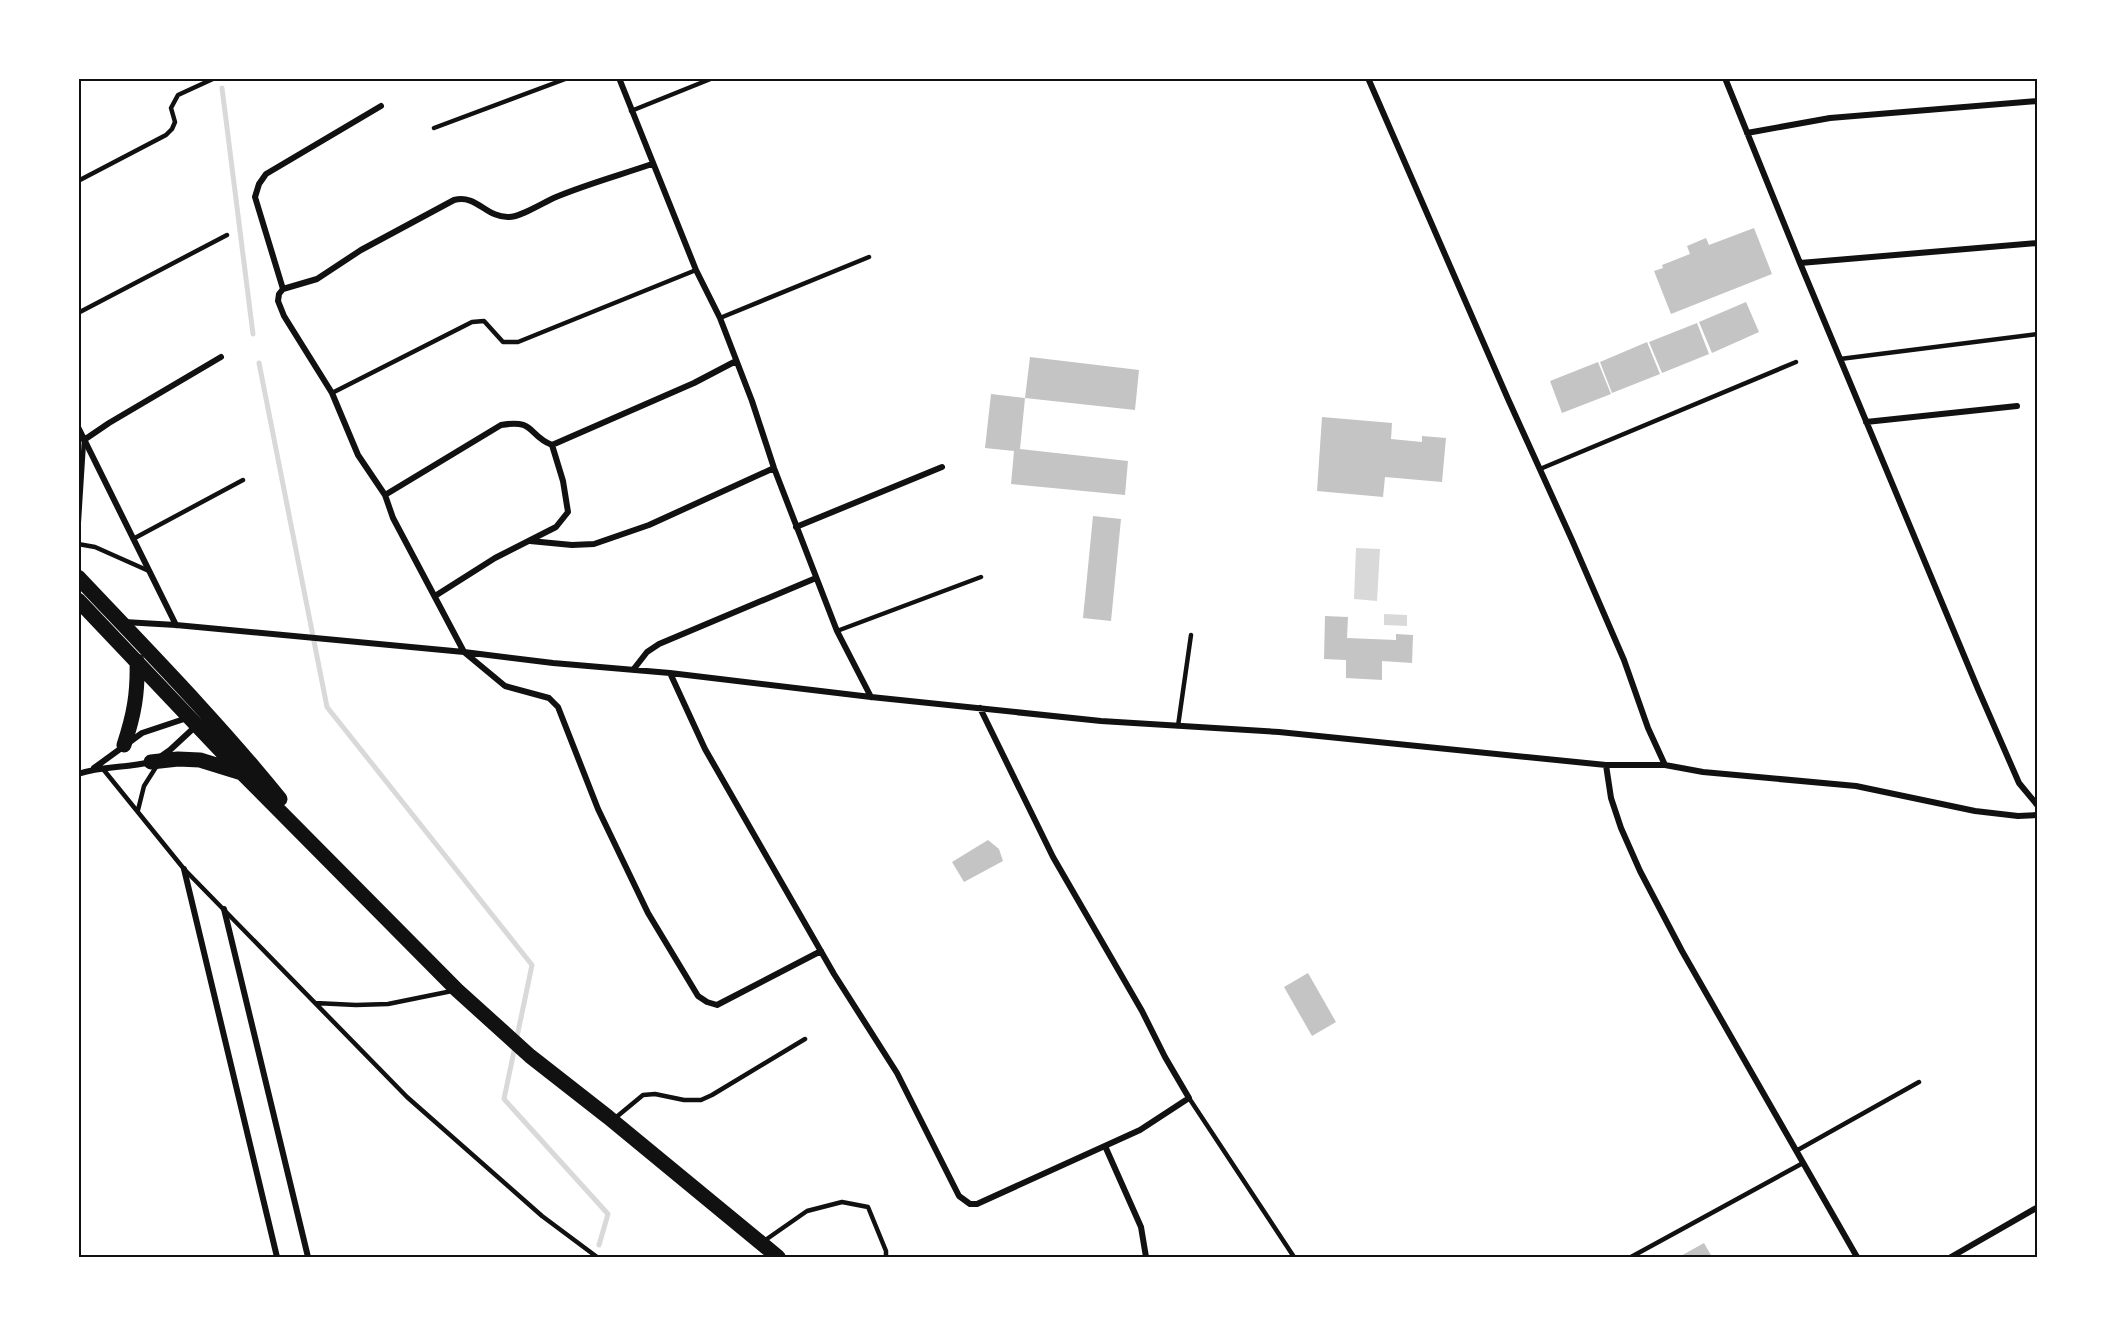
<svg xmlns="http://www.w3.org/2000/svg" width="2116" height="1335" font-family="Ubuntu,sans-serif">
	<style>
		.water { fill: #d9d9d9 }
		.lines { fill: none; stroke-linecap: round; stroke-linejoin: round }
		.stream { stroke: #d9d9d9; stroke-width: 5 }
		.building { fill: #c4c4c4 }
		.service { stroke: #111; stroke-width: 4.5 }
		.minor { stroke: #111; stroke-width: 6 }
		.primary { stroke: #111; stroke-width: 15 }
		.neatline { fill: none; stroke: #111; stroke-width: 2 }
	</style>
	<rect width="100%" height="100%" fill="#fff"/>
	<path class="water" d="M1356,548L1380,549L1377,601L1354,599Z
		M1384,614L1407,615V626L1384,625Z"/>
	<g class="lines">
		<path class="stream" d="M222,88L253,334
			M259,363L327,707L532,965L504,1099L608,1214L599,1245"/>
	</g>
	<path class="building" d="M1754,228L1772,274L1671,314L1654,271L1663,268L1662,265L1690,254L1687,246L1706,238L1709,245Z
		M1746,302L1759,332L1712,353L1699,322Z
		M1697,323L1709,354L1662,373L1649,342Z
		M1647,342L1660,374L1612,393L1600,362Z
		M1030,357L1139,370L1135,410L1025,398Z
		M1598,362L1611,394L1562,413L1550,381Z
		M991,394L1025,398L1020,449L1128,461L1125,495L1011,484L1014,451L985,448Z
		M1322,417L1392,423L1391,439L1422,442V436L1446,438L1442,482L1385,477L1383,497L1317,491Z
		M1093,516L1121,519L1111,621L1083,618Z
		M1325,616L1348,617L1347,638L1396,640V634L1413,635L1412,663L1382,661V680L1346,678V660L1324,659Z
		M988,840L999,849L1003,861L964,882L952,862Z
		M1308,973L1336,1022L1312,1036L1284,987Z
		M1704,1243L1712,1257H1679Z"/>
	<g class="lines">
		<path class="service" d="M631,111L713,78
			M434,128L568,78
			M78,181L166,135L172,129L175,122L171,108L178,95L215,78
			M78,313L227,235
			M720,318L869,257
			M1840,359L2038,334
			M332,393L472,322L484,321L503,342H518L696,270
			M1540,469L1796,362
			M78,535L84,440
			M133,539L243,480
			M78,544L95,547L149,571
			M837,631L981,577
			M1178,726L1191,635
			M103,769L184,869L407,1097L542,1216L597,1257
			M138,810L144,786L158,764
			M315,1003L356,1005L388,1004L452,991
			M1189,1098L1294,1257
			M614,1119L643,1095L655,1094L684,1100H701L712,1095L805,1039
			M1796,1151L1919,1082
			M764,1241L807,1211L842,1202L868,1207L886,1251V1257
			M1631,1257L1803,1163"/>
		<path class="minor" d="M619,78L696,270L720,318L752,401L774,468L837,631L871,697
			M1368,78L1508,399L1572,540L1624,660L1648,728L1665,765
			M1725,78L1800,263L1978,689L2019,783L2038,806
			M1747,133L1830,118L2038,101
			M1800,263L2038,243
			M283,289L255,197L259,184L266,174L381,106
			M736,361L694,383L552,445C527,435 536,419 501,425L385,495L393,518L464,652L505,686L549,698L558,707L598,809L648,913L698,996L707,1002L717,1005L821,951
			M1866,422L2017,406
			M78,427L176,625
			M84,440L109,423L221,357
			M385,495L358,455L332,393L284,316L278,301L279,294L283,289L317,279L361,250L454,200C477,194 486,218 509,217C521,217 544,202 556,197C587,184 620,175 652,164
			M796,527L942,467
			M530,541L572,545L594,544L649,525L774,468
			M435,596L495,558L556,527L568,512L563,481L552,445
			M124,622L176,625L464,652L553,663L670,673L871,697L1101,721L1279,732L1606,765H1665L1703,772L1856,786L1975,811L2018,816L2038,815
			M633,670L647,652L659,644L816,578
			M670,673L705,749L834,974L897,1073L959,1196L970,1204H977L1140,1130L1189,1098L1165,1057L1142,1011L1053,857L980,708
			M160,757L170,750L197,725
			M1606,765L1611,798L1621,828L1640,871L1682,951L1857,1257
			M94,768L142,733L187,718
			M78,774C101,766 127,768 151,762
			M184,869L277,1257
			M224,909L308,1257
			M1105,1146L1141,1227L1146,1257
			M1951,1257L2038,1207"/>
		<path class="primary" d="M78,577C147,650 217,721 280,799
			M78,600L242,773L457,990L530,1056L608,1117L778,1257
			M124,745C134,715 138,693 137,661
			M151,762L178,759L200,760L242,773"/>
	</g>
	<rect width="2116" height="1335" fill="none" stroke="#ffffff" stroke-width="159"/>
	<rect x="80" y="80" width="1956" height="1176" class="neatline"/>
</svg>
